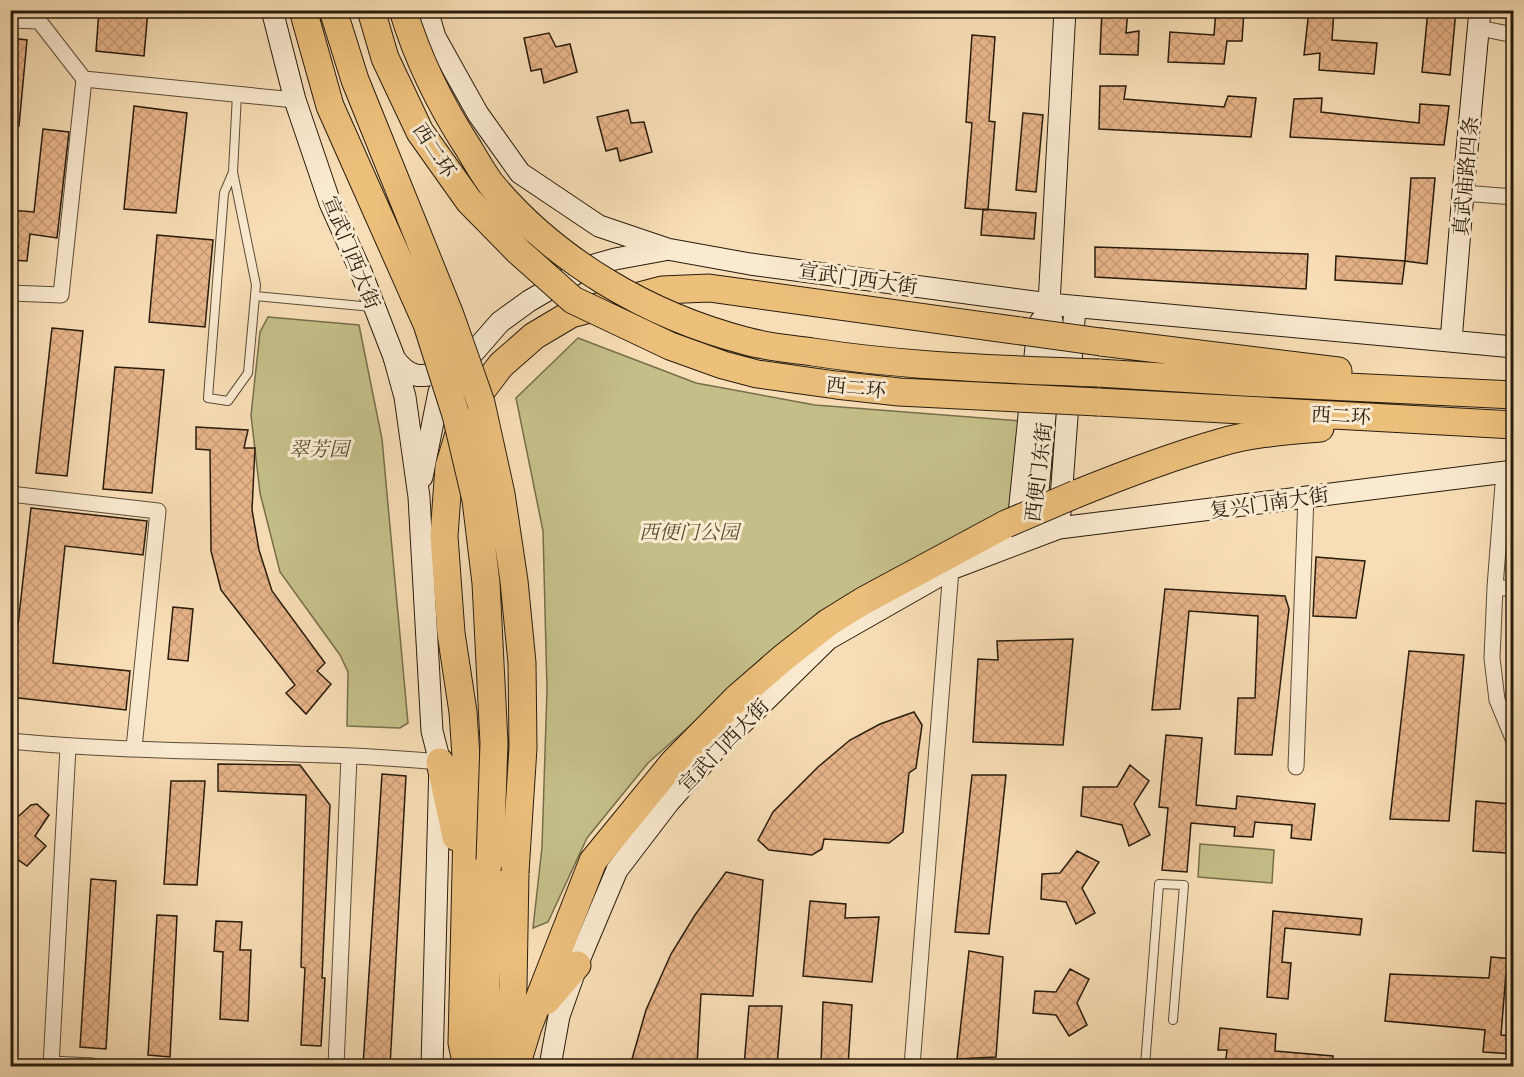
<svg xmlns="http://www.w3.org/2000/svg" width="1524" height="1077" font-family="'Gentium Book Plus','Noto Serif SC',serif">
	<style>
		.green { fill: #c4bf89; stroke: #766e4b; stroke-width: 1.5 }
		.building { fill: url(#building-cross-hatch); stroke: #281c0d; stroke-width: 1.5 }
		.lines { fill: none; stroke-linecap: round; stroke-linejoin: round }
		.lane-casing { stroke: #5c4c37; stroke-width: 10 }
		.street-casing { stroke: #5c4c37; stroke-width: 17 }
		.secondary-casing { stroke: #281c0d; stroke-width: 23 }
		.highway-casing { stroke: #281c0d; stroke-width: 29 }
		.lane { stroke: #faead0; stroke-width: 8 }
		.street { stroke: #faead0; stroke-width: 15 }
		.secondary { stroke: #faead0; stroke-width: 21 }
		.highway { stroke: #ecbf7b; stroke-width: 27 }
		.highway-bridge-casing { stroke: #281c0d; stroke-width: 29; stroke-linecap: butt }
		.highway-bridge { stroke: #ecbf7b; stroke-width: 27 }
		.labels { text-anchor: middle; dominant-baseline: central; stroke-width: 6; stroke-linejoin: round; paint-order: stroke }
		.street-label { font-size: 20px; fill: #281c0d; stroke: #faead0 }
		.park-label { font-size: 20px; font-style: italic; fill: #574d32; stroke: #faead0 }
	</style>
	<defs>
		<pattern id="building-cross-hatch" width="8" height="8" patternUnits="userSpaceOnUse" patternTransform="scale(1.5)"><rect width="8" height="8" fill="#e8b489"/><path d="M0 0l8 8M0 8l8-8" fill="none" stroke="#c79a75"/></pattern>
	</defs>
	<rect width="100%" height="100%" fill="#f8deb6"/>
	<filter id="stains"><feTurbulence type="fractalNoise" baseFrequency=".00333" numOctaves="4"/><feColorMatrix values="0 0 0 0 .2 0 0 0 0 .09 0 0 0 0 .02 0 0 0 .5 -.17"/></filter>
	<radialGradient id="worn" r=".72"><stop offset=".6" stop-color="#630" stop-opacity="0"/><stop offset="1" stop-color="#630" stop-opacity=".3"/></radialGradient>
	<path class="green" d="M268,317L359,325L382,439L408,723L400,728L347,726L348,672L340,655L280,572L260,493L251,415L260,332Z
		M578,338L696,383L815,405L1022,421L1013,517L819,612L648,763L587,838L548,922L533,928L542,847L547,689L543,531L516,398Z
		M1200,844L1274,850L1272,883L1198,877Z"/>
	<path class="building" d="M99,10H148L144,56L96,51Z
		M1102,10H1128L1126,33L1139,31L1138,55L1100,54Z
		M1216,10H1244L1242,41H1227L1224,64L1168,62L1170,32L1214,35Z
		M1309,10H1334L1332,40L1377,43L1374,74L1319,70L1320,53L1304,55Z
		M1428,10H1456L1450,75L1422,72Z
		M549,33L556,47L570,44L577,72L544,83L541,69L531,71L524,38Z
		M972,35L995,37L989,121L995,122L988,210L965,208L972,123L966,122Z
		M10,38L27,40L19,126L10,125Z
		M1100,86H1126L1124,99L1224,107L1228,96L1256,98L1251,137L1099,129Z
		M1322,98L1321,112L1419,123L1420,104L1449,106L1444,145L1290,137L1294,99Z
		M134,106L187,113L176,213L124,209Z
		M628,110L631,123L644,122L652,152L620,161L617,148L606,151L597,117Z
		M1023,113L1043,115L1036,192L1016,190Z
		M43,129L69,132L57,238L30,234L27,261L10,260V210L34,212Z
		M1411,178H1435L1427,264L1405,261Z
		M983,209L1036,213L1034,239L981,235Z
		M157,235L213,240L205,327L149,322Z
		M1095,247L1308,254L1306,289L1095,277Z
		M1336,256L1405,261L1402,284L1335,280Z
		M52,328L83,331L67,476L36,473Z
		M115,367L164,370L152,493L103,489Z
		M196,427L248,430L244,448H255L252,510L259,550L272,591L325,663L317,671L331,684L306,714L286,693L295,685L221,590L211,551L210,450L196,449Z
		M31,508L147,521L143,555L65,546L53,663L130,671L126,710L10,697Z
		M1316,557L1365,561L1356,618L1313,616Z
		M1165,589L1285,596L1289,609L1272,755L1235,754L1238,698H1255L1258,616L1189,611L1180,709L1152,710Z
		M173,607L193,609L188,661L168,659Z
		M1073,639L1063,745L973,742L978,659L998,660L997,641Z
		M1409,651L1464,655L1449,821L1390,819Z
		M914,712L922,725L916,768L909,773L903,832L889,843L824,839L822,849L812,855L769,850L758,840L773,812L818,767L850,740L880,724Z
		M1166,735L1202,738L1196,805L1236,809L1237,796L1315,804L1311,840L1291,838L1292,825L1255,822L1253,837L1234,836L1235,827L1191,823L1187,872L1162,870L1168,808L1159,807Z
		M218,764L300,765L330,805L322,978H325L321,1046L301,1045L305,968L301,967L306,795L218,791Z
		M1130,765L1149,781L1134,804L1150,835L1129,846L1122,825L1081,816L1083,787H1117Z
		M382,774L406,776L390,1066H363Z
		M972,775H1006L989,934L955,932Z
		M171,781H205L197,885L164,884Z
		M1476,801L1510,804L1507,853L1473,851Z
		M37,804L49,815L35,836L46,846L27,866L10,854V824L31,805Z
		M1077,851L1099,862L1082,888L1095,913L1076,924L1066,902L1041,899L1042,874L1060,873Z
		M726,872L763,880L753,996L701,994L697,1066H630L646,1010L671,954L695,915Z
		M91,879L116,881L106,1049L80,1047Z
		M810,901L846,904L845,918L879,917L872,982L803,976Z
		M1273,911L1362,919L1360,935L1285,928L1282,962L1291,963L1288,999L1267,997Z
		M157,915L177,916L170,1057L148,1055Z
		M216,921L242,922L240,950H251L248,1021L220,1019L223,952L214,951Z
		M969,951L1003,957L996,1057L957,1059Z
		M1491,957L1514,959V974L1506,973L1501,1035L1514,1036V1054L1483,1052L1485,1030L1385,1021L1390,974L1489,978Z
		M1070,969L1089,979L1077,1003L1087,1025L1069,1036L1056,1015L1033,1013L1035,991L1056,992Z
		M823,1002L852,1005L848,1066H821Z
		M749,1006H782L777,1066H744Z
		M1220,1028L1276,1034L1275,1051L1333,1056L1332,1066L1260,1063V1066H1225L1227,1050H1218Z"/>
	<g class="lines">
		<defs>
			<path id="lane" d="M233,172L224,193L208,398L228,401L248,373L256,285L233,172L237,94
				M255,296L372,307
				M1145,1066L1159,884L1184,885L1173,1020"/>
			<path id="street" d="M10,20L39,21
				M1479,28L1514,35
				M84,79L295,100
				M1463,193L1514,197
				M10,293L61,295L84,79L39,21L40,10
				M1504,472L1495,587L1492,658L1497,700L1514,741
				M10,494L158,511L134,748
				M1495,587L1514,589
				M10,741C153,755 297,749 440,762
				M1296,767L1306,496
				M51,1064L92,1066
				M51,1066L68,747
				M336,1066L349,756
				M912,1066L951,569"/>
			<path id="secondary" d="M272,10L295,100L330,203L361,272L394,357L405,397L419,497L432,731L440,762L432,1066
				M427,10L435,37L478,114L520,173L599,226L667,249L750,264L1049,304L1514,347
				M1451,341L1463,193L1480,10
				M394,358C414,385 426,374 456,370
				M422,477L439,392L500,322L529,301L587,267L615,259L664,250
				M1060,513L1075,307
				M1035,524L1053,328L1049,304L1065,10
				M1021,530L1018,524L1038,327L1041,321
				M550,1066L559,1016L577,965L617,870L669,802L716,749L828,639L951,569L1059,528L1514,471"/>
			<path id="highway" d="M1101,342L1338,371
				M1098,373L1243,382L1514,395
				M1098,402L1514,425
				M1076,494C1123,475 1170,457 1219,443C1252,433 1287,431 1320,428
				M440,762L456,837
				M546,1001L577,965
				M507,1056L513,987L515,872
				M467,1066L462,1043L468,786L463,712L451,633L444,536L449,467L466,411L501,365L534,336L571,314L662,290L709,288L1021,331
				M483,1066L490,860
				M516,1066L528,1027L593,861L673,763L737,698L783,658L829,622L863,601L1006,524"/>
		</defs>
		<use href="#lane" class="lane-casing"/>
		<use href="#street" class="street-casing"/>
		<use href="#secondary" class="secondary-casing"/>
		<use href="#highway" class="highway-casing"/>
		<use href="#lane" class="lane"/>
		<use href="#street" class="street"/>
		<use href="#secondary" class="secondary"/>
		<use href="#highway" class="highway"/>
		<defs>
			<path id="highway-bridge" d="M303,10L330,106L427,324L456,415L476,500L486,583L494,743L490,860
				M333,10L355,80L450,315L481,403L501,494L514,581L522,663L523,748L515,872
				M371,10L385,58L420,132L469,201L519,252L573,300L670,346L723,365L757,374L836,385L899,392L1098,402
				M403,10C418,60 441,106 469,149C476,161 483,173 491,184C555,261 649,316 746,341C767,347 791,349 813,352C908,367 1003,369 1098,373
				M1021,331L1101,342
				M1006,524L1076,494"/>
		</defs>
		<use href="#highway-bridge" class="highway-bridge-casing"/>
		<use href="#highway-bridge" class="highway-bridge"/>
	</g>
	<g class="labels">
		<g class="street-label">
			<text transform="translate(435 150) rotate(57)">西二环</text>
			<text transform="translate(1465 176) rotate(-85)">真武庙路四条</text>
			<text transform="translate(352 252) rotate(68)">宣武门西大街</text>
			<text transform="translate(858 278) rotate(8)">宣武门西大街</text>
			<text transform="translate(856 387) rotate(6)">西二环</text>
			<text transform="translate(1341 415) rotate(3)">西二环</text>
			<text transform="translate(1038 472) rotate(-83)">西便门东街</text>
			<text transform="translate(1269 502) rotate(-8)">复兴门南大街</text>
			<text transform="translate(723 745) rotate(-46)">宣武门西大街</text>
		</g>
		<g class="park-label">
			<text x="319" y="448">翠芳园</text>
			<text x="689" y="531">西便门公园</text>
		</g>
	</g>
	<rect width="1524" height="1077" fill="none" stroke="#f8deb6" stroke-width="36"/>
	<rect x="12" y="12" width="1500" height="1053" fill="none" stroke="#281c0d" stroke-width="3"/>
	<rect x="18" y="18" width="1488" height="1041" fill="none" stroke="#281c0d" stroke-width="1.5"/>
	<rect width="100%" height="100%" filter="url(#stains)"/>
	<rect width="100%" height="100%" fill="url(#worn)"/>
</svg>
